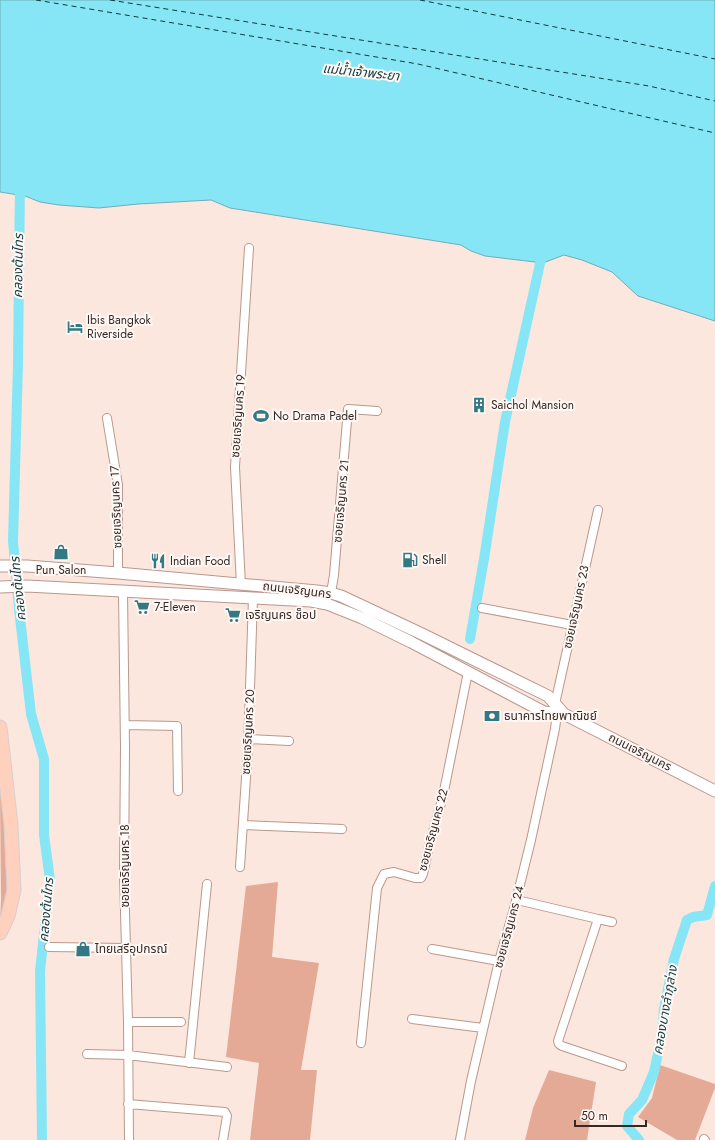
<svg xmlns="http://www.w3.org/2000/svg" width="715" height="1140" font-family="Jost,'Noto Sans Thai',sans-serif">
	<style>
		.green { fill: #e5aa95 }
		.water { fill: #87e6f5; stroke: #6fadb7 }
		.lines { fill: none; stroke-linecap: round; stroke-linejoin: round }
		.canal { stroke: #87e6f5; stroke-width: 10 }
		.ferry { stroke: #0c3a41; stroke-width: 1; stroke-dasharray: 5 4; stroke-linecap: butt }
		.street-casing { stroke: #b9988d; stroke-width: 10 }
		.secondary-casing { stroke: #b9988d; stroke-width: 13 }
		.primary-casing { stroke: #d3d0cf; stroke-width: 15 }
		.street { stroke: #fff; stroke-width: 8 }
		.secondary { stroke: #fff; stroke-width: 11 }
		.primary { stroke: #ffd0be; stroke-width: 13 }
		.labels { text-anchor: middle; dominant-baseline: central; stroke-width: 4; stroke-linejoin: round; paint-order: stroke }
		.poi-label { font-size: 12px; fill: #362925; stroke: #fff8f5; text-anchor: start }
		.street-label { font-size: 12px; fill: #362925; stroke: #fff8f5 }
		.water-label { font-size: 13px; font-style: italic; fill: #0c3a41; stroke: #fff8f5 }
	</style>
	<rect width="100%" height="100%" fill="#fce7df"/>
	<path class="green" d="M0,792L3,797L7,896L0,924L1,899Z
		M278,882L272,957L319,963L301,1070H317L310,1140H250L259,1063L226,1057L246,886Z
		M660,1065L715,1084V1088L695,1140H677L638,1117L652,1098Z
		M549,1070L596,1082L587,1140H525L533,1108Z"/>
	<path class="water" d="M0,0H715V321L638,296L612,272L582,260L564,255L543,263L485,256L471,251L461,245L230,208L211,200L138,204L99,208L59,205L40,202L25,196L0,192Z"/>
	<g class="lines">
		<path class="canal" d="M20,182L18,364L13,541L19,609L31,714L44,759V835L50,880L40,971L42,1140
			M470,639L484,559L505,422L543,250
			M639,1140L627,1126L629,1114L642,1100L654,1072L662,1035L664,1009L674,959L687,920L693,917L707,915L715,886"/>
		<path class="ferry" d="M36,0L418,64L715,133
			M110,0L649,86L715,101
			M420,0L715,59"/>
		<defs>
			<path id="street" d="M107,418L118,485V573
				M241,585L235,467L249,248
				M123,592L125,748L124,875L128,1022L129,1140
				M331,593L334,575L348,409L377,411
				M482,608L572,625
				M555,704L598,510
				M125,725L177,726L178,791
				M248,739L289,741
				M243,825L342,829
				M240,867L248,748L253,598
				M517,900L598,919L558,1041L559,1044L562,1046L622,1066
				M598,919L612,922
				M49,947L125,948
				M432,949L499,961
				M412,1019L483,1028
				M128,1022H181
				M361,1043L377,888L384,874L394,872L415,878H421L423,874L430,842L443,796L468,672
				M87,1054L128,1055L227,1067
				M189,1063L207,884
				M128,1104L225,1112L227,1116L223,1140
				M704,1139L705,1140
				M460,1140L471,1081L499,961L514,909L531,840L555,729L557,713"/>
			<path id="secondary" d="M0,566H27L118,573L317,591L331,593L341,596L422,634L548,696L564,714
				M0,587L27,586L253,598L311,601L327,604L362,618L411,642L544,712L564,714L715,791"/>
			<path id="primary" d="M0,727L11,825L14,890L8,916L0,933"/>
		</defs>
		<use href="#street" class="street-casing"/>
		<use href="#secondary" class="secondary-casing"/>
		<use href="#primary" class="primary-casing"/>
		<use href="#street" class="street"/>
		<use href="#secondary" class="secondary"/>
		<use href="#primary" class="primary"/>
	</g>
	<defs>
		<symbol id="hotel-bare" viewBox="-9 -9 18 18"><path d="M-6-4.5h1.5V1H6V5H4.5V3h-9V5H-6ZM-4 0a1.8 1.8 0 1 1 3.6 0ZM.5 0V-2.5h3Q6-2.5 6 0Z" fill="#327984" stroke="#fff8f5" stroke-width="2.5" paint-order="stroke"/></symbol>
		<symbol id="building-bare" viewBox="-9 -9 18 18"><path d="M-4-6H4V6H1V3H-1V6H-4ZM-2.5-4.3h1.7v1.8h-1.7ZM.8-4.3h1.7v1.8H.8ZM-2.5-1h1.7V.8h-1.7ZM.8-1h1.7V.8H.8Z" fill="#327984" stroke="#fff8f5" stroke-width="2.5" paint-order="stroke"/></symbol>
		<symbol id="stadium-bare" viewBox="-9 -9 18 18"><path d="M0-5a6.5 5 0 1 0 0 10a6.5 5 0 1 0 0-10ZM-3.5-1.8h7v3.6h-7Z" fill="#327984" stroke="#fff8f5" stroke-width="2.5" paint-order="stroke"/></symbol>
		<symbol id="shop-bare" viewBox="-9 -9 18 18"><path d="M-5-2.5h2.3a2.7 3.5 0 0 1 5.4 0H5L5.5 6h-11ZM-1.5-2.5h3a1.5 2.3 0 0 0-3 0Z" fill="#327984" stroke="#fff8f5" stroke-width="2.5" paint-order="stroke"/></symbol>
		<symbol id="fuel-bare" viewBox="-9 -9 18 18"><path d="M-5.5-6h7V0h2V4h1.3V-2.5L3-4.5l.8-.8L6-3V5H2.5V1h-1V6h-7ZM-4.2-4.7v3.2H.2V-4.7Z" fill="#327984" stroke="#fff8f5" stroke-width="2.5" paint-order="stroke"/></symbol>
		<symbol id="restaurant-bare" viewBox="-9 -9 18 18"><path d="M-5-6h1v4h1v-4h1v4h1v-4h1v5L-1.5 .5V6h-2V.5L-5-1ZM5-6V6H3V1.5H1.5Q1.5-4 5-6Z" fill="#327984" stroke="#fff8f5" stroke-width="2.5" paint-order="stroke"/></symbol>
		<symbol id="supermarket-bare" viewBox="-9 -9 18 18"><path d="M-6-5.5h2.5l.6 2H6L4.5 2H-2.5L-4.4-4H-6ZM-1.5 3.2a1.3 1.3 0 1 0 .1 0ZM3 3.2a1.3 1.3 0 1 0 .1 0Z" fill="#327984" stroke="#fff8f5" stroke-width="2.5" paint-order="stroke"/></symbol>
		<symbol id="bank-bare" viewBox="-9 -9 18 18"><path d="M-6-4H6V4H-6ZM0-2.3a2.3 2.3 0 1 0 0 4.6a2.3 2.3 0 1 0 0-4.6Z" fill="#327984" stroke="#fff8f5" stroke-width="2.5" paint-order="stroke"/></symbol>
	</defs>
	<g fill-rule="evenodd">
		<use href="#hotel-bare" x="64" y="316" width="22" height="22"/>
		<use href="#building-bare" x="468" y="394" width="22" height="22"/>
		<use href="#stadium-bare" x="250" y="405" width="22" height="22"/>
		<use href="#shop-bare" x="50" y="541" width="22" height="22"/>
		<use href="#fuel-bare" x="399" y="549" width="22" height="22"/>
		<use href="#restaurant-bare" x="147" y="550" width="22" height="22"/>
		<use href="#supermarket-bare" x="131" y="596" width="22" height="22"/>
		<use href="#supermarket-bare" x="222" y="604" width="22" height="22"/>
		<use href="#bank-bare" x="481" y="705" width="22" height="22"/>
		<use href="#shop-bare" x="72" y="938" width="22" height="22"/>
	</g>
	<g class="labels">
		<g class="poi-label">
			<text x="87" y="320">Ibis Bangkok<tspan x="87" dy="14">Riverside</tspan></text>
			<text x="491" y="405">Saichol Mansion</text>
			<text x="273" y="416">No Drama Padel</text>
			<text x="422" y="560">Shell</text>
			<text x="170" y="561">Indian Food</text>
			<text x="61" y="570" text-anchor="middle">Pun Salon</text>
			<text x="154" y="607">7-Eleven</text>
			<text x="245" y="615">เจริญนคร ช็อป</text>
			<text x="504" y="716">ธนาคารไทยพาณิชย์</text>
			<text x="95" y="949">ไทยเสรีอุปกรณ์</text>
		</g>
		<g class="street-label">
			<text transform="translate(238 416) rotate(-86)">ซอยเจริญนคร 19</text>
			<text transform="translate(341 501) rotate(-85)">ซอยเจริญนคร 21</text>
			<text transform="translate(116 507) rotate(-92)">ซอยเจริญนคร 17</text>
			<text transform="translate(297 590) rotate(7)">ถนนเจริญนคร</text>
			<text transform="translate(576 607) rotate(-78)">ซอยเจริญนคร 23</text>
			<text transform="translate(248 732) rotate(-87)">ซอยเจริญนคร 20</text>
			<text transform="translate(640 752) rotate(27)">ถนนเจริญนคร</text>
			<text transform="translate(433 830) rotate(-75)">ซอยเจริญนคร 22</text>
			<text transform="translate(125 866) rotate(-90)">ซอยเจริญนคร 18</text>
			<text transform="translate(509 927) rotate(-75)">ซอยเจริญนคร 24</text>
		</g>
		<g class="water-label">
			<text transform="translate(361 72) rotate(6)">แม่น้ำเจ้าพระยา</text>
			<text transform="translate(18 266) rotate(-89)">คลองต้นไทร</text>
			<text transform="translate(18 589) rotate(-96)">คลองต้นไทร</text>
			<text transform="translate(46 910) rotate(-85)">คลองต้นไทร</text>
			<text transform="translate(665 1010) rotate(-80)">คลองบางลำภูล่าง</text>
		</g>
	</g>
	<path d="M575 1120v6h71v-6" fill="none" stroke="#362925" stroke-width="2"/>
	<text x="581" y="1120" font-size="12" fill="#362925" stroke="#fff8f5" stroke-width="3" paint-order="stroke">50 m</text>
</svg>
